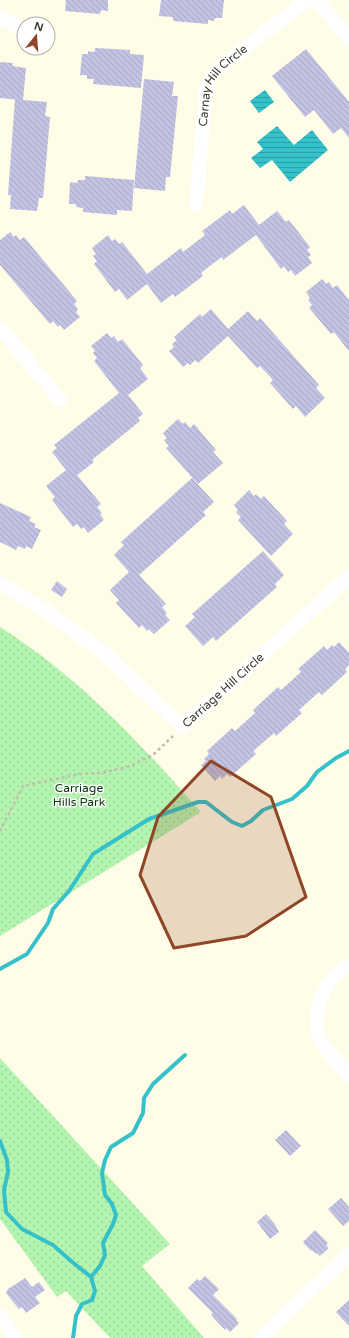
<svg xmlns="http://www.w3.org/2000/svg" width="349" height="1338" font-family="'Varela Round',sans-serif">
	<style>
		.park { fill: url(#park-dots) }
		.water { fill: url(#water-rules) }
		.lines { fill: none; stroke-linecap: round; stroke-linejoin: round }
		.stream { stroke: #35c1c9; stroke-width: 4 }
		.building { fill: url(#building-back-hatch) }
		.path { stroke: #c0beab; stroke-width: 2.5; stroke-dasharray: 3 3; stroke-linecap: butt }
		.minor { stroke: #fff; stroke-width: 14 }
		.marked { fill: #8f4626; fill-opacity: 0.2; stroke: #8f4626; stroke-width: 3; stroke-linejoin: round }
		.labels { text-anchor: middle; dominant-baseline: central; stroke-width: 3; stroke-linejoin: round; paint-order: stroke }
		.street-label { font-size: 12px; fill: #3a382a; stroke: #fff }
		.park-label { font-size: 12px; fill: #073609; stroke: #fff }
	</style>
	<defs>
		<pattern id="park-dots" width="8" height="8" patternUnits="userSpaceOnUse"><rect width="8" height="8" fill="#b3f5b0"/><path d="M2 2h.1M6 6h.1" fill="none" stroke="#9bd398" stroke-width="1.8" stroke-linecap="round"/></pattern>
		<pattern id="water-rules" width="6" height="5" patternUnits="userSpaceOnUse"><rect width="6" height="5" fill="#35c1c9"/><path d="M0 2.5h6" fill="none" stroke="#2e9ea3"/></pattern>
		<pattern id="building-back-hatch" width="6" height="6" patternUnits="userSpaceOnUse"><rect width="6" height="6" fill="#c2c2e3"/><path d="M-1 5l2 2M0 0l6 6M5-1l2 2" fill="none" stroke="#a7a7c3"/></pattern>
	</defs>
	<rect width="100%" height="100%" fill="#fffce7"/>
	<path class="park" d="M0,627C78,676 141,744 201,812L0,936Z
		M0,1058L170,1244L142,1266L204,1338H110L66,1291L57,1297L0,1219Z"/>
	<path class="water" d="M265,90L274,102L259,113L250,101Z
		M277,126L294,145L312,130L328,150L290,182L272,160L260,168L251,158L263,149L257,142Z"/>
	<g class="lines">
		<path class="stream" d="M0,969L27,954L48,923L53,909L69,891L93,854L149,819L198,802H206L232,822L242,826L251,821L263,810L292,799L307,786L317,772L336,758L349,751
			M0,1141L7,1160L8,1172L4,1190L6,1212L22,1229L53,1245L71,1261L91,1277L95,1291L92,1300L82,1304L76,1316L73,1338
			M91,1277L100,1266L105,1255L103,1243L113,1224L116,1215L112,1204L105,1195L102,1173L105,1160L111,1147L133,1133L143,1113L144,1098L153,1084L185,1055"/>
	</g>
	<path class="building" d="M66,0H108V11L101,10L100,14L65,11Z
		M161,0H224L222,18H215L214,21L208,20V24L173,21V17L159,16Z
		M95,48L130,50V54L144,55L141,88L93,84L94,79H87V75H80L82,54H88V51L95,52Z
		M306,49L349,102V138L341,128L333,134L314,110L305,117L272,76Z
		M0,62L13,63L12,66L26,68L23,100L47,102L45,116L50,117L46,164L43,198H39L37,211L10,209L11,195H8L15,99L19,100L0,98Z
		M144,79L174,82L172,96H178L170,177H166L165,191L134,188Z
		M85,176L134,180L132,211L117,210V215L83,212V208L76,207V204H69L70,182L77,183L78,180H85Z
		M244,205L259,225L277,211L286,222L289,220L310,247L307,250L311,255L308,257L312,263L295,276L291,270L288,272L284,266L281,269L256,235L223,260L222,257L211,265L201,273L203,276L175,297L173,294L161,303L147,284L127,300L119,289L115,292L94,264L97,261L93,256L96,254L92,248L108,235L112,241L115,239L119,244L122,242L147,274L181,248L183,252L205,235L202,231L230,210L232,214Z
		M10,232L14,237L16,235L20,240L24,237L77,301L74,304L78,309L76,312L80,317L64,330L60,325L58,327L53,321L50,324L0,265V240Z
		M322,279L326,284L329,282L333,288L337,285L349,300V351L334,332L331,334L309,308L312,305L308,300L310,298L306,292Z
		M211,309L228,329L248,311L257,321L260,318L319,385L316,388L325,398L305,417L296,406L293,409L270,383L273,380L260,366L257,368L228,336L198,363L195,360L190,365L188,363L183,367L169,351L174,347L172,344L177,340L174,337L200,314L202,317Z
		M107,333L111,338L114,336L118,342L122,339L143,365L140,368L148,379L128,395L143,414L138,418L140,421L92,460L94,462L77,475L101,504L97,507L102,513L100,514L104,520L88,533L84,527L81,529L77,524L73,527L52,500L55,497L46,486L66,470L52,452L57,448L54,445L119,393L94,361L97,358L93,353L95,351L91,346Z
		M178,419L183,424L185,422L190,428L194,424L216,450L213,452L223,463L198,484L166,448L169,446L164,440L167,438L163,433Z
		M192,478L214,502L203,512L206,515L139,575L166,604L162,607L167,613L165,615L170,620L154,634L149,629L147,631L142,625L139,628L116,603L119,600L110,590L129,572L114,555L124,545L121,542Z
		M249,490L254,496L256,494L261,499L264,496L287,521L284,524L293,534L271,556L238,520L241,517L236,512L238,510L234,505Z
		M0,503L31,517L29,521L36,524L34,527L41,530L32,549L26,546L25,549L18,546L16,550L0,542Z
		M263,551L284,575L275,584L277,587L216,641L213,637L203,646L185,626L195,617L192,614Z
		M57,581L67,589L62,597L51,590Z
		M339,642L349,653V665L345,669L347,672L322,695L319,692L299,710L302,713L276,736L274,733L253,751L256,754L230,777L227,774L222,779L220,776L215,781L201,765L206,761L204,759L209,754L207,751L232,728L235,731L255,713L253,710L278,687L281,690L301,672L298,669L324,646L327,650L332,645L334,647Z
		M286,1130L301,1146L290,1156L275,1140Z
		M341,1198L349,1207V1221L343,1226L328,1209Z
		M266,1214L274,1223L279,1232L270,1239L257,1222Z
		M315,1230L328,1243L326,1245L329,1248L320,1256L317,1253L316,1254L312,1250L311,1251L303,1242Z
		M205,1276L219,1289L213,1295L237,1319L236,1320L239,1323L230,1332L226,1328L225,1330L213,1317L211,1314L213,1313L188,1288L197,1279L200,1281Z
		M25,1278L32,1287L39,1282L45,1290L35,1297L40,1303L26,1313L22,1307L19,1309L6,1293L8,1289Z
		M349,1300V1326L336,1312Z"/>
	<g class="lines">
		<path class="path" d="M0,831L23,786L79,774L101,773L131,766L154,754L173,736"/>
		<g class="minor">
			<path d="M317,0L349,39"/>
			<path d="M0,17L24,30"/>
			<path id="s1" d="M196,205L206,91L209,81L221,66L308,0"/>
			<path d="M0,329L3,331L60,400"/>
			<path id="s2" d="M0,583L42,608L104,653L182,727L349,577"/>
			<path d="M349,966C342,970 335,974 330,981C320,994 312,1025 320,1039C327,1053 339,1064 349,1075"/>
			<path d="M0,1316L16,1338"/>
			<path d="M260,1338L349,1255"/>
		</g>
	</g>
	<path class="marked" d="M211,761L271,797L306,897L246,936L174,948L140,875L158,817Z"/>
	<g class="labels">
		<g class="street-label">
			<text stroke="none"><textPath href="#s1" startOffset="127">Carnay Hill Circle</textPath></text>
			<text stroke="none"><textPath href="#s2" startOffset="288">Carriage Hill Circle</textPath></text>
		</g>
		<g class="park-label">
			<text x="79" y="788">Carriage<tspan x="79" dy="14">Hills Park</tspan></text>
		</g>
	</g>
	<g transform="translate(36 36) rotate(17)"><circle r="19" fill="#ffffff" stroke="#b0afaa"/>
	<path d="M0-3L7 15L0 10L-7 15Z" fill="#8f4626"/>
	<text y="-6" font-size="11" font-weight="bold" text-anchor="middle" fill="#3a382a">N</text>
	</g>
</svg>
